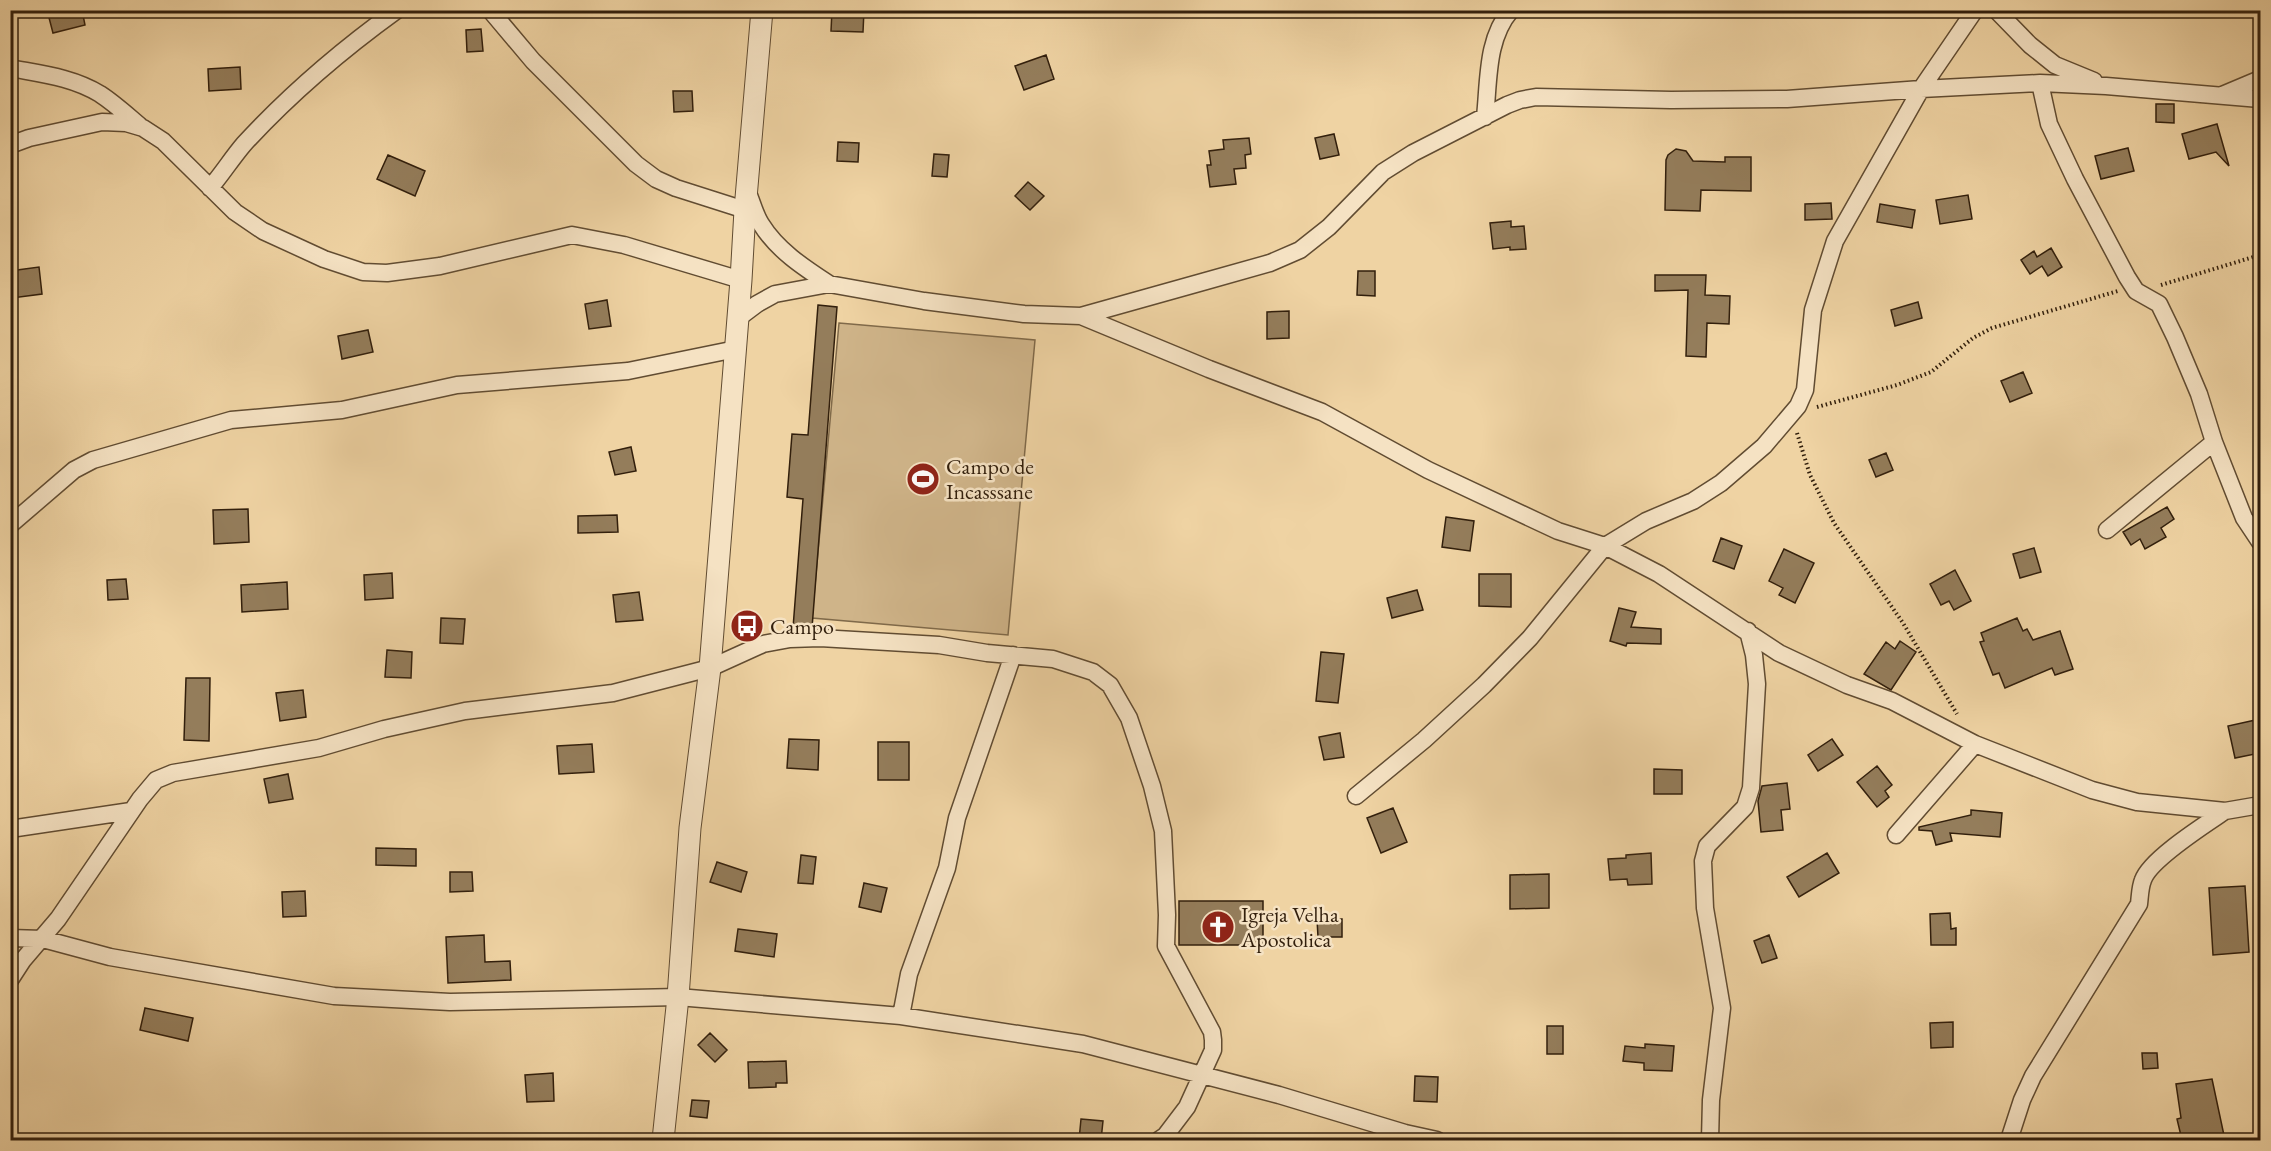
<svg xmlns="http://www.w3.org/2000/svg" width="2271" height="1151" font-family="'EB Garamond',serif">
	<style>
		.green { fill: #cfb489; stroke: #806a4a; stroke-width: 1.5 }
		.building { fill: #947d5b; stroke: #321f0c; stroke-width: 1.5 }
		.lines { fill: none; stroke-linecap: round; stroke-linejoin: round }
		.minor-casing { stroke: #614c32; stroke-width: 19 }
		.tertiary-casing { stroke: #614c32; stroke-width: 23 }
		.path { stroke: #321f0c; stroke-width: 4; stroke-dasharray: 1.5 3; stroke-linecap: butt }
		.minor { stroke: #f5e2c3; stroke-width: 16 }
		.tertiary { stroke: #f5e2c3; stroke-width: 21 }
		.labels { text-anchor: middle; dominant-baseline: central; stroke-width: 5; stroke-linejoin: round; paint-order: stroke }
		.poi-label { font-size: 22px; fill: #321f0c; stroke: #f5e2c3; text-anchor: start }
	</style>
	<rect width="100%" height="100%" fill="#efd3a3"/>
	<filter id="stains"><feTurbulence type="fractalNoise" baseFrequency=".00333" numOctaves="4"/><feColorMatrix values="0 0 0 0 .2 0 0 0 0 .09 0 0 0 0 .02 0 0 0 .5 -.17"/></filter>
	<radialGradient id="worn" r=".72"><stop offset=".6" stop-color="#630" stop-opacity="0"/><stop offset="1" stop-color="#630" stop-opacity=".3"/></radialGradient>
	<path class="green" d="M839,323L1035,340L1008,635L812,618Z"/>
	<path class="building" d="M47,10H82L85,25L53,33Z
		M832,10H864L863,32L831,31Z
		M481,29L483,51L467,52L466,30Z
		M1046,55L1054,79L1024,90L1015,66Z
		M240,67L241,89L209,91L208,69Z
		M673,91H692L693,111L674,112Z
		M2156,104H2174V123L2156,122Z
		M2217,124L2229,166L2216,152L2189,159L2182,134Z
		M1334,134L1339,155L1320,159L1315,138Z
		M1249,138L1251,154L1245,155L1246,168L1234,169L1236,184L1210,187L1207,165H1211L1209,151L1224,149L1223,140Z
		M838,142L859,143L858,162L837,161Z
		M2128,148L2134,171L2101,179L2095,156Z
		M1676,149L1686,151L1693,161L1725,162V157H1751V191L1701,190L1700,211L1665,210L1666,160L1668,155Z
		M934,154L949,155L947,177L932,176Z
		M388,155L425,171L415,196L377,179Z
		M1028,182L1044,196L1030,210L1015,196Z
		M1968,195L1972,219L1940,224L1936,200Z
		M1831,203L1832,219L1805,220V204Z
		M1880,204L1915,210L1912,228L1877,222Z
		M1511,221V227L1524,226L1526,249L1510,250V247L1493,249L1490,223Z
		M2051,248L2062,267L2048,276L2042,266L2030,274L2021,260L2034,251L2037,257Z
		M39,267L42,294L12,298L10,271Z
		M1358,271H1375V296L1357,295Z
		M1655,275H1706L1705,295L1730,296L1729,324L1707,323L1706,357L1686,356L1688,290L1655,291Z
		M607,300L611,326L589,329L585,304Z
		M1918,302L1922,318L1895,326L1891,310Z
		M818,305L837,307L812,628H793L803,499L787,497L792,434L808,435Z
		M1289,311V338L1267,339V312Z
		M368,330L373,352L342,359L338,336Z
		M2023,372L2032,393L2010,402L2001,381Z
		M631,447L636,471L615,475L609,452Z
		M1886,453L1893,470L1876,477L1869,460Z
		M2167,507L2174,519L2161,528L2166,537L2145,549L2140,539L2131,545L2123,532Z
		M248,509L249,542L214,544L213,510Z
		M617,515L618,532L578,533V516Z
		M1446,517L1474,521L1470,551L1442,547Z
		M1721,538L1742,546L1734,569L1713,561Z
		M2034,548L2041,572L2020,578L2013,554Z
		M1784,549L1814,563L1795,603L1779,595L1783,588L1769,581Z
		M1955,570L1971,601L1954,610L1949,601L1941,605L1930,584Z
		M392,573L393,598L365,600L364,575Z
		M1479,574H1511V607L1479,606Z
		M126,579L128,599L108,600L107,580Z
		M287,582L288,609L242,612L241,585Z
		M1417,590L1423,610L1392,618L1387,598Z
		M639,592L643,620L616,622L613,595Z
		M1619,608L1636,612L1631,627L1661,629V644L1627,643L1626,646L1610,641Z
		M441,618L465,619L463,644L440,643Z
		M2017,618L2023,631L2027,629L2033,640L2060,631L2073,669L2055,675L2052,668L2005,688L1999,673L1993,675L1980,642L1984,641L1981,633Z
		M1900,641L1916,652L1891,690L1864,674L1886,642L1895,649Z
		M387,650L412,652L411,678L385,677Z
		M1321,652L1344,654L1338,703L1316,701Z
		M186,678H210L209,741L184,740Z
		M303,690L306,717L280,721L276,693Z
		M2260,719V753L2235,758L2228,726Z
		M1340,733L1344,757L1324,760L1319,737Z
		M789,739L819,740L818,770L787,768Z
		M1832,739L1843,755L1818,771L1808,755Z
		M878,742H909V780H878Z
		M592,744L594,772L559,774L557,746Z
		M1877,766L1892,785L1885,791L1889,797L1877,807L1857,782Z
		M1654,769L1682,770V794H1654Z
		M288,774L293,799L269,803L264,779Z
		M1787,783L1790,809L1781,810L1783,830L1761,832L1758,801L1762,786Z
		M1393,808L1407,842L1381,853L1367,818Z
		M1971,810L2002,813L2000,837L1950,833L1952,841L1936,845L1932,831L1919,830V827L1971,815Z
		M376,848L416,849V866L376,865Z
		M1651,853L1652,884L1628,885L1627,879L1610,880L1608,859L1626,858V855Z
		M1827,853L1839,873L1799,897L1787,877Z
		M801,855L816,857L813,884L798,883Z
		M717,862L747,872L741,892L710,882Z
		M450,872H472L473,891L450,892Z
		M1549,874V908L1510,909V875Z
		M864,883L887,888L881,912L859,907Z
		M2245,886L2249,952L2213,955L2209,888Z
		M305,891L306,916L283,917L282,892Z
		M1179,901H1263V945H1179Z
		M1950,913L1951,929L1956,928V945H1931L1930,914Z
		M1317,919H1342V937H1318Z
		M738,929L777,934L774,957L735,951Z
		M484,935L485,962L510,961L511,980L448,983L446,937Z
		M1769,935L1777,958L1762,963L1754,941Z
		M145,1008L193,1018L188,1041L140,1030Z
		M1953,1022V1047L1931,1048L1930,1023Z
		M1547,1026H1563V1054H1547Z
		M710,1033L727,1050L715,1062L698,1045Z
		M1645,1044L1674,1046L1672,1071L1644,1070V1063L1623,1061L1625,1046L1645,1048Z
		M2142,1053H2157L2158,1068L2143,1069Z
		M786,1061L787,1083H776V1087L749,1088L748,1062Z
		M553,1073L554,1101L527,1102L525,1075Z
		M1415,1076L1438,1077L1437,1102L1414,1101Z
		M2212,1079L2225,1140H2182L2177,1119L2181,1118L2176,1084Z
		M692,1100L709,1101L707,1118L690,1116Z
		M1081,1119L1103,1121L1101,1140H1079Z"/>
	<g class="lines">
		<defs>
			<path id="minor" d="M490,10L533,61L636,164L656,179L676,188L745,210
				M1996,10L2030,45L2055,65L2094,81
				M10,68C41,74 72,77 100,94C114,103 127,115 140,126
				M2040,83L2049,124L2075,179L2127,277L2136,291L2159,304L2175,337L2199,394L2214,442L2244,518L2260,542
				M2222,95L2260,79
				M1485,117C1489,81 1486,39 1511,10
				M10,145L29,138L102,122L126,123L143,128L163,141L235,212L263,231L324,259L363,272L387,273L440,266L572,235L624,245L741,280
				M210,188C222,174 232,158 244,144C289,95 343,49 397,10
				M748,193C752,202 755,215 761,224C777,250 803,267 829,284
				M1081,316L1209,369L1322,412L1428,470L1558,531L1605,546L1659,574L1779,653L1847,685L1892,701L1975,744L2092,790L2137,802L2225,811L2260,805
				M737,319L757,304L775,294L829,284L924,301L1024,314L1081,316L1206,281L1270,263L1300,250L1329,227L1383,172L1413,153L1507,105L1520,100L1536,97L1671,100L1787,99L1921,89L2040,83L2106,86L2260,99
				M10,525L74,470L93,460L231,420L342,410L457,385L628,371L736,349
				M2107,530L2214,442
				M1356,796L1424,740L1484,685L1530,638L1605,546L1646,521L1693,501L1721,483L1764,446L1798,406L1805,390L1813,310L1835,241L1921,89L1975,10
				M10,829L131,811
				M1896,835L1975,744
				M10,938L43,939L110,957L334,996L450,1002L678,997L901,1016L1083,1044L1279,1095L1405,1133L1437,1140
				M10,980L23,960L58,919L140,799L156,780L173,773L319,748L384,729L465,711L613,693L710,668L763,644L790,639L820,638L939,645L987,653L1053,659L1093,672L1110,685L1129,718L1152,786L1163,831L1167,915L1166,946L1212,1032L1213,1040V1050L1187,1107L1165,1136L1159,1140
				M901,1016L909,974L947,868L957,818L1013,655
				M1710,1140L1711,1100L1722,1008L1705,908L1703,861L1707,846L1745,807L1751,788L1757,684L1754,655L1748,631
				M2009,1140L2022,1100L2033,1076L2139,904C2140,896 2140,887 2143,880C2150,859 2206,824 2225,811"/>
			<path id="tertiary" d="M663,1140L678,997L690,828L710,668L741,280L745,210L762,10"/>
		</defs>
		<use href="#minor" class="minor-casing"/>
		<use href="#tertiary" class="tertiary-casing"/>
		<path class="path" d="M2161,285L2260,255
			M1817,407L1897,385L1931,372L1973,338L1992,328L2118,291
			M1797,433L1810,475L1834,523L1903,623L1957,714"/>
		<use href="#minor" class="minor"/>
		<use href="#tertiary" class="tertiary"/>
	</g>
	<defs>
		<symbol id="stadium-disc" viewBox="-11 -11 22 22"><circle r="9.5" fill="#8f2418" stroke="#f5e2c3"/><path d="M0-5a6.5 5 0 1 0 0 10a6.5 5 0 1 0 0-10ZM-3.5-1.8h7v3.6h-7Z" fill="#fff"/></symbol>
		<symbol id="bus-disc" viewBox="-11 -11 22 22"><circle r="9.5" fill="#8f2418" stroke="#f5e2c3"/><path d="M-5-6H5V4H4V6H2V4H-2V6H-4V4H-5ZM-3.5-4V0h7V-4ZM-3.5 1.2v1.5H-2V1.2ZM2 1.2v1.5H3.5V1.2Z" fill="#fff"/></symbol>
		<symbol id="church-disc" viewBox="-11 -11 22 22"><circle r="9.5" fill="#8f2418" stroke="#f5e2c3"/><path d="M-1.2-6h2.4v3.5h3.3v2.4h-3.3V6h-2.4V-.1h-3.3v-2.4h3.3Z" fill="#fff"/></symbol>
	</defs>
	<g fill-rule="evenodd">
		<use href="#stadium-disc" x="904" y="460" width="38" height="38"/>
		<use href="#bus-disc" x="728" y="607" width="38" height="38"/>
		<use href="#church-disc" x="1199" y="908" width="38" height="38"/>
	</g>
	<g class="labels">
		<g class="poi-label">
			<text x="946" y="466">Campo de<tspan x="946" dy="25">Incasssane</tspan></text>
			<text x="770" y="626">Campo</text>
			<text x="1241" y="914">Igreja Velha<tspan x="1241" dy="25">Apostolica</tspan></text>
		</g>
	</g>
	<rect width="2271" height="1151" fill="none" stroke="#efd3a3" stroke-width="36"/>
	<rect x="12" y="12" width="2247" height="1127" fill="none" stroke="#321f0c" stroke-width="3"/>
	<rect x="18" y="18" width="2235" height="1115" fill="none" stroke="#321f0c" stroke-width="1.5"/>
	<rect width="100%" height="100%" filter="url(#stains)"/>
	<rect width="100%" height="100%" fill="url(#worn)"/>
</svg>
